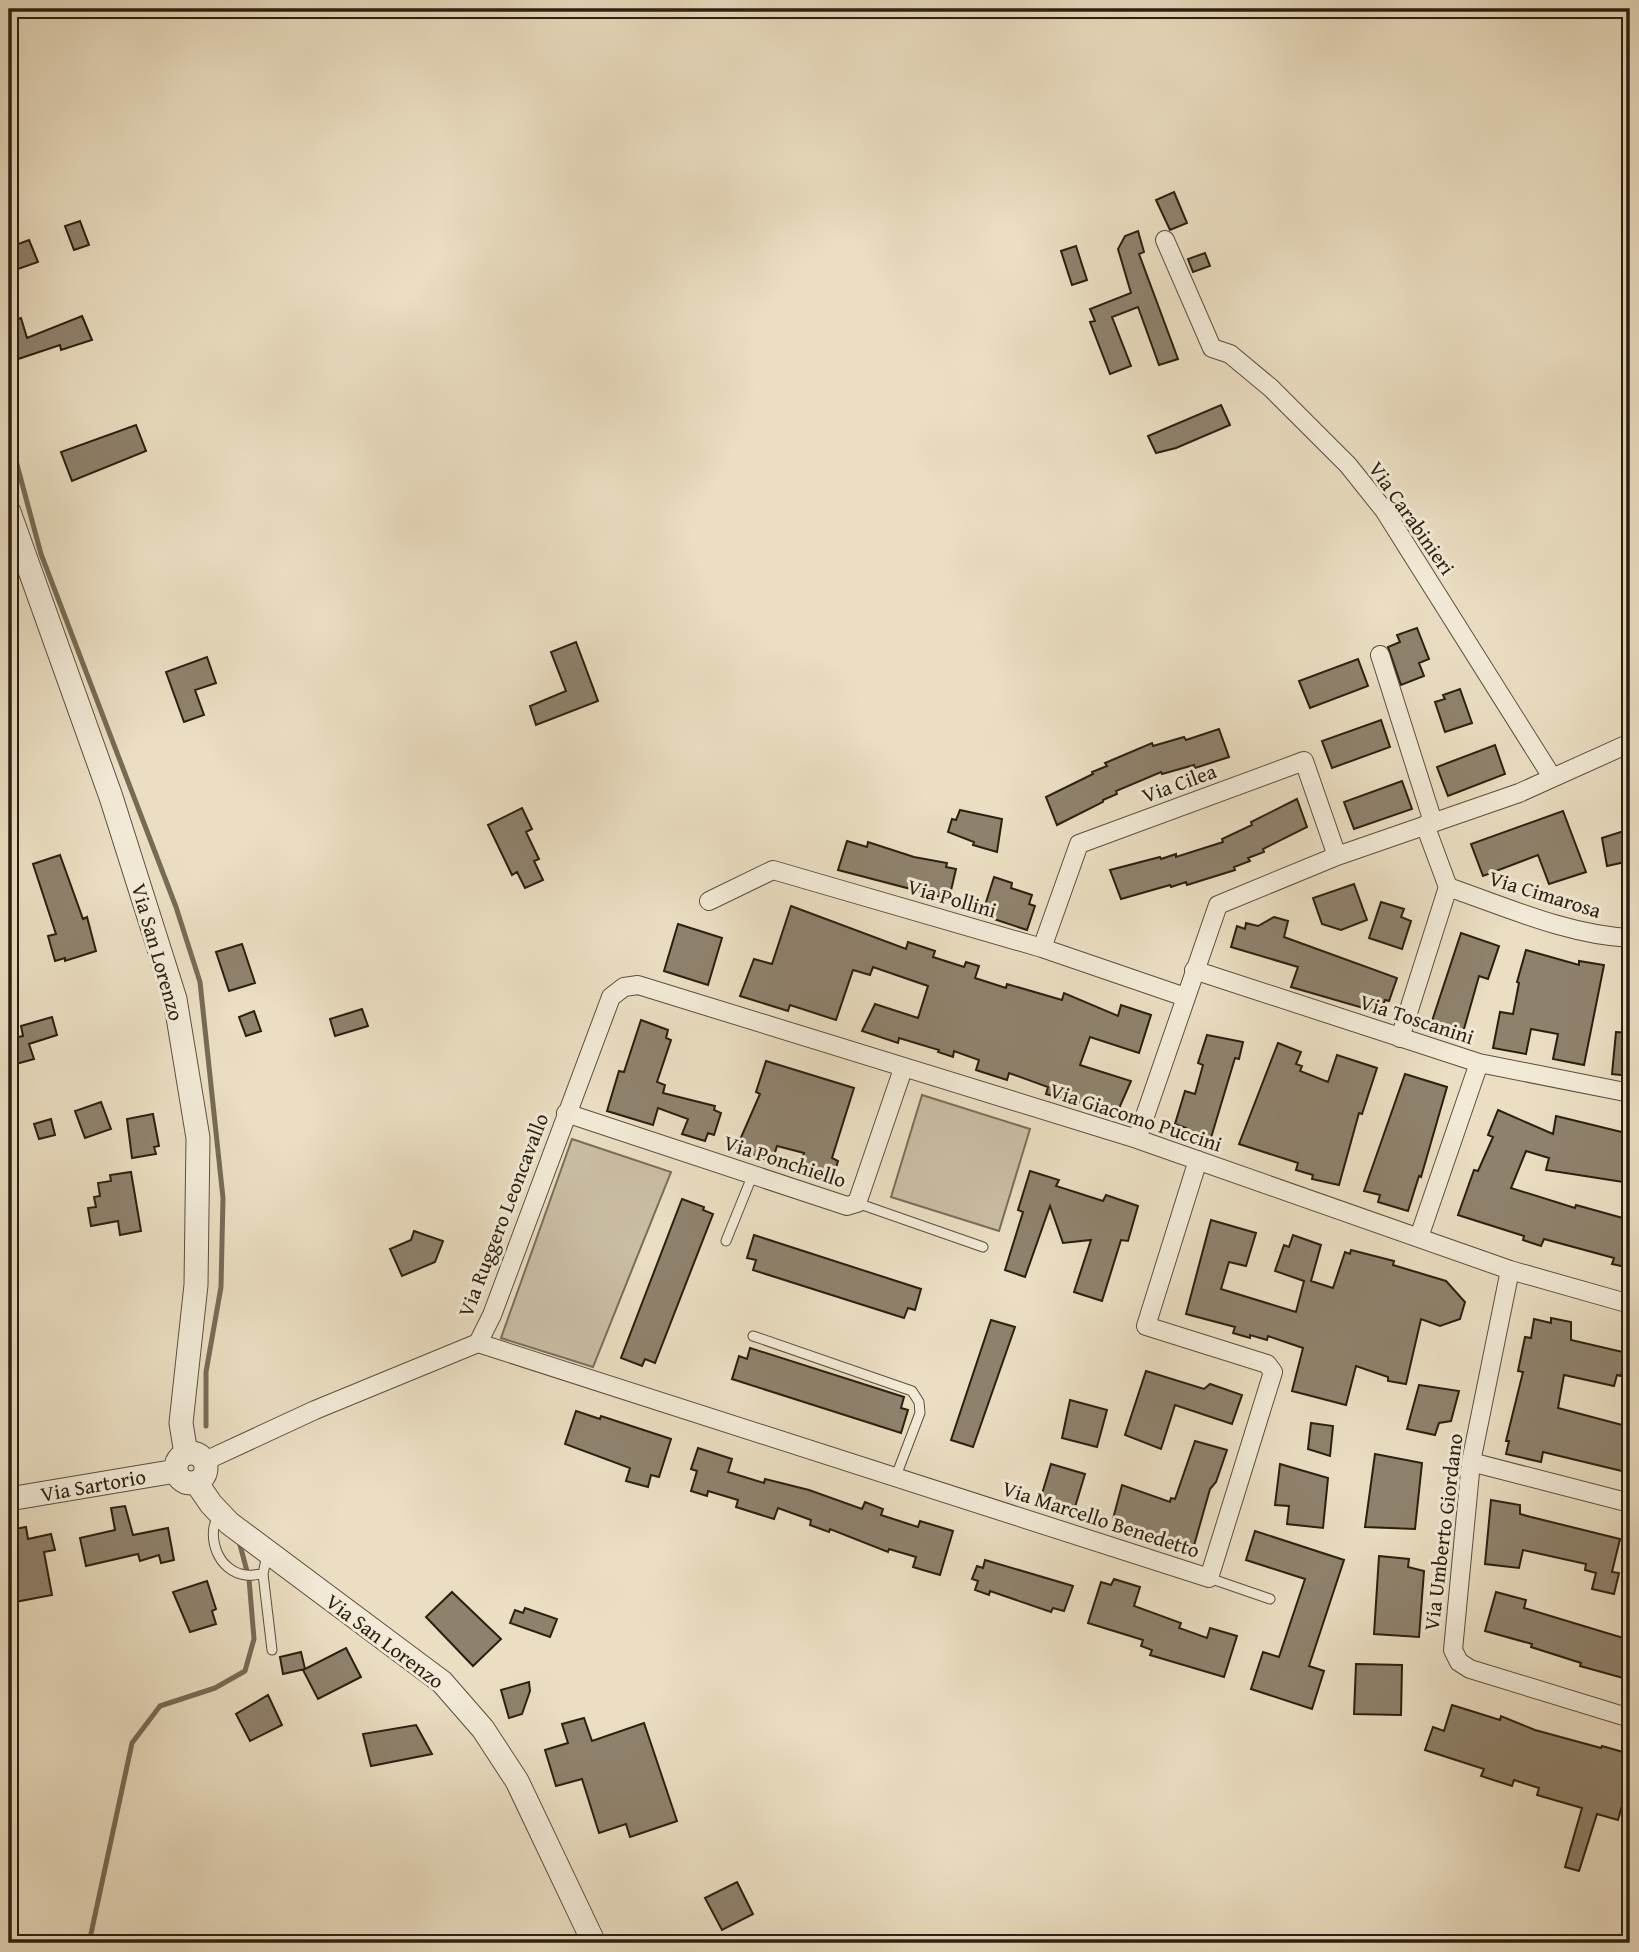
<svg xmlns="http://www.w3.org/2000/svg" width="1639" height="1952" font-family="'Gentium Book Plus',serif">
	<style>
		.green { fill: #cabea4; stroke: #7a6e5a; stroke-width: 2 }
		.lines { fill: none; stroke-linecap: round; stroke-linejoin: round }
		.stream { stroke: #776b56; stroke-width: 5 }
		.building { fill: #8f826d; stroke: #2b1f10; stroke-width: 2 }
		.service-casing { stroke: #5b4f3c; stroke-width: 11 }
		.minor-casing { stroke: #5b4f3c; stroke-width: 20 }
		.tertiary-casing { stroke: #5b4f3c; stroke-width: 25 }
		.service { stroke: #f2ead7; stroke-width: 9 }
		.minor { stroke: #f2ead7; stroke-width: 18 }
		.tertiary { stroke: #f2ead7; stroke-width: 23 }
		.labels { text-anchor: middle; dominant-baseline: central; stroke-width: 6; stroke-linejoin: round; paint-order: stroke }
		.street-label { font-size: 21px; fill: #2b1f10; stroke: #f2ead7 }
	</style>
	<rect width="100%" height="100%" fill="#ebdec2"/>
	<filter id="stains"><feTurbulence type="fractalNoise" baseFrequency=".00286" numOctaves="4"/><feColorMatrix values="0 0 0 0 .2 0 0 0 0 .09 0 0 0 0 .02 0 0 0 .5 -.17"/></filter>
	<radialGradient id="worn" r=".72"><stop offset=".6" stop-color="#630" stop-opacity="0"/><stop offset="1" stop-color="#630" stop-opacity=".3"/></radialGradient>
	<path class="green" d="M922,1095L1030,1129L999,1231L891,1197Z
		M572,1139L671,1172L593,1367L501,1338Z"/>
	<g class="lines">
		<path class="stream" d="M9,435L41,554L176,907L200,982L223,1198L221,1287L206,1372V1426
			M89,1943L132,1743L160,1706L215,1688L245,1671L254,1639L249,1579L239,1541"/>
	</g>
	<path class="building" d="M1174,192L1187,223L1170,230L1156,200Z
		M80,221L89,245L74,250L65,226Z
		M1138,231L1144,252L1139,254L1178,359L1159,365L1138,307L1112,317L1131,366L1110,374L1090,322L1095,321L1090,309L1131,293L1118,249L1125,236Z
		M29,240L38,262L18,269L10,247Z
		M1076,246L1087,280L1072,285L1061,251Z
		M1205,253L1210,266L1193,272L1188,259Z
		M82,316L92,340L61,350L60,345L9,362V322L21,318L27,338Z
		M1221,405L1230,425L1176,448L1156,453L1148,436Z
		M136,425L146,451L72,481L61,452Z
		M1417,628L1429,659L1419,663L1424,676L1401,685L1388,647L1400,642L1397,635Z
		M576,642L598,701L536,725L530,706L566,691L551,652Z
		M207,657L216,683L195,690L204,715L184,722L166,672Z
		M1358,659L1368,686L1310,708L1299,681Z
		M1460,689L1472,723L1445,732L1435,702L1445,699L1443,695Z
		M1381,720L1390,747L1332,768L1322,741Z
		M1219,729L1229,757L1195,768L1194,765L1162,774L1161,772L1116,791L1117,794L1103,800V802L1057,825L1046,797L1093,774L1092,772L1107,766L1105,763L1152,743L1153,746L1184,737L1186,740Z
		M1495,745L1505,774L1448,796L1437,767Z
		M1402,781L1412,809L1354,829L1344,802Z
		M1297,799L1307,827L1263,849L1264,852L1248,858L1250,861L1234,867L1235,870L1187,885L1186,882L1171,887L1170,885L1121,899L1110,870L1160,857L1161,859L1176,854V857L1223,842L1222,839L1252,825L1251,822Z
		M522,808L532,829L526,832L539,859L534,861L543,880L525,888L517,872L512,875L488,825Z
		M960,810L1002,819L997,852L973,845L974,842L948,832L952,819L956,820Z
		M1563,811L1586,872L1549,884L1538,855L1483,876L1471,844Z
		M1630,829V861L1607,866L1602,838Z
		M847,841L867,847L868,842L914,857L947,863L946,867L956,869L949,899L838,870Z
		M60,855L83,919L87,917L96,951L65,961V958L55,961L48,936L56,934L33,864Z
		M994,877L1012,883L1011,888L1032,895L1029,904L1035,906L1027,930L982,915Z
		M1354,884L1367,920L1341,930L1322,924L1313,898Z
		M1381,902L1404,909L1401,917L1411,921L1402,949L1369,938Z
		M791,906L906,949L908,942L935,951L933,957L964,967L966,962L979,966L975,978L1006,988L1007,984L1062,1000L1064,993L1118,1016L1121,1005L1151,1015L1139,1053L1090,1037L1080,1065L1131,1081L1117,1113L1046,1094L1048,1087L1009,1073L1007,1080L976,1070L979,1060L954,1051L953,1057L938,1052L939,1050L899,1038L898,1043L862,1031L875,1004L918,1018L928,986L873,967L870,975L853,970L836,1020L790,1005L788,1011L740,996L754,959L772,964Z
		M1274,917L1288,921L1284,937L1397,978L1389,1001L1385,1000L1381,1011L1370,1007V1010L1291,987L1298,967L1231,947L1237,926L1245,929L1246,923L1258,926Z
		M678,924L722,938L708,985L664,971Z
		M1461,933L1499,946L1488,979L1479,976L1462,1036L1429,1030Z
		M242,944L255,983L229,991L216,952Z
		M1526,950L1579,965V961L1604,965L1584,1065L1553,1059L1558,1034L1531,1029L1526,1054L1493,1048L1500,1012L1513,1014L1519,983L1517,982Z
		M362,1009L368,1026L335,1036L330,1019Z
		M254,1011L261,1031L246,1036L239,1017Z
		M52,1017L57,1035L29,1044L34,1059L9,1066V1039L23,1036L21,1026Z
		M641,1020L668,1030L666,1038L671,1040L657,1082L665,1085L663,1093L715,1106L714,1110L721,1113L714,1135L708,1133L705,1141L682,1134L688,1119L658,1108L653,1125L607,1111L619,1071L624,1072Z
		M1616,1032L1630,1033V1076L1612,1074Z
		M1207,1035L1243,1042L1239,1059L1235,1058L1210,1141L1185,1133L1186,1128L1175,1124L1185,1091L1195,1094L1203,1065L1198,1063Z
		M1278,1043L1301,1052L1296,1064L1302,1066L1300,1071L1328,1082L1337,1055L1377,1068L1362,1114L1359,1113L1339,1185L1312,1179L1313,1175L1296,1170L1298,1163L1239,1144Z
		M766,1061L854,1088L832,1158L838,1161L832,1181L798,1171L804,1153L777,1146L772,1162L736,1149L760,1094L756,1092Z
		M1405,1074L1447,1087L1421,1177L1419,1176L1408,1211L1378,1202L1380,1195L1364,1191Z
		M101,1102L111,1129L85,1138L75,1111Z
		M1498,1110L1553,1134L1556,1116L1630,1134V1183L1546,1170L1549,1158L1526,1151L1511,1188L1575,1208L1576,1205L1630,1220V1268L1612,1264L1614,1258L1544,1239L1541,1246L1523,1240L1524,1236L1458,1215L1474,1170L1478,1171L1493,1137L1488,1135Z
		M153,1114L159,1146L154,1147L156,1154L132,1158L127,1119Z
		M51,1119L55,1135L39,1139L34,1124Z
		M1030,1171L1059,1180L1056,1186L1103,1201L1106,1195L1138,1206L1128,1241L1121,1240L1102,1301L1074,1292L1091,1240L1063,1243L1050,1206L1025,1277L1005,1270L1023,1212L1018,1210Z
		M131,1172L141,1231L120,1235L118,1221L91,1226L88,1208L96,1207L94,1197L100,1196L98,1183L111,1181L110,1175Z
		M682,1199L704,1207L703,1210L713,1214L655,1363L645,1359L642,1366L621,1358Z
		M1211,1220L1256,1233L1246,1266L1229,1262L1221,1289L1296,1312L1304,1281L1275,1271L1284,1245L1289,1247L1293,1235L1321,1245L1311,1281L1333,1288L1345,1252L1350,1254L1351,1250L1394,1261L1393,1265L1446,1281L1465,1302L1460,1319L1440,1326L1421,1319L1406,1384L1388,1381V1377L1356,1366L1346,1405L1292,1391L1303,1348L1268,1336L1267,1340L1250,1335V1338L1233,1333L1235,1327L1186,1314Z
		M414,1231L443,1241L435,1262L402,1276L390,1249L411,1240Z
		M754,1235L921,1289L915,1310L908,1308L904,1318L753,1270L756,1260L747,1258Z
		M1551,1318L1571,1322V1340L1627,1353L1621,1376L1617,1375L1614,1386L1564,1375L1558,1408L1630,1427V1473L1543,1452L1541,1462L1506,1454L1509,1441H1506L1523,1372L1518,1371L1525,1337L1531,1338L1534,1319L1551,1323Z
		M991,1320L1015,1327L973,1447L951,1440Z
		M750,1348L904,1397L901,1408L908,1410L901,1433L732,1379L739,1356L747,1359Z
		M1146,1371L1204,1389L1210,1384L1242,1395L1232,1424L1175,1405L1161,1449L1125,1435Z
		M1419,1385L1459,1391L1451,1421L1439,1423L1435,1435L1407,1429Z
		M1070,1400L1107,1410L1097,1447L1062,1438Z
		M576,1411L600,1419L601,1416L671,1439L659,1477L651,1475L648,1487L626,1481L630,1468L565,1444Z
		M1311,1423L1333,1426L1330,1456L1308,1449Z
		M1195,1441L1227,1450L1216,1482L1210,1489L1193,1549L1143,1535L1141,1540L1125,1534L1126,1530L1119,1528L1121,1522L1113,1519L1122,1485L1170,1502L1171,1498L1175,1499Z
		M698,1448L732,1459L728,1472L764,1483L765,1479L809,1490L862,1509L865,1502L883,1509L881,1515L918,1527L920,1521L953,1531L940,1575L913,1567L916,1557L889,1549L888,1552L830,1529L829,1532L810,1525L811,1520L778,1508L774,1519L736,1507L738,1500L708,1491L707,1496L691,1491L697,1471L691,1469Z
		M1375,1454L1422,1463L1415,1529L1365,1527Z
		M1051,1464L1085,1474L1075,1507L1041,1497Z
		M1280,1464L1328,1478L1323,1528L1287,1524L1289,1506L1275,1505Z
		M1491,1500L1520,1505V1514L1531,1517L1620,1539L1612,1572L1619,1573L1614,1594L1592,1589L1596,1573L1585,1570L1586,1564L1523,1550L1519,1568L1485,1564Z
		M125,1506L133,1535L168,1528L174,1560L161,1563L159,1555L140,1561L138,1554L86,1566L80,1538L115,1530L111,1508Z
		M26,1527L28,1539L51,1534L55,1550L44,1552L52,1595L15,1602L9,1569V1530Z
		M1255,1531L1344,1560L1309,1666L1324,1671L1312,1709L1251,1689L1263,1652L1279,1657L1305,1579L1246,1560Z
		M1379,1556L1409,1559L1408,1567L1424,1571L1419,1637L1374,1634Z
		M985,1560L1073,1586L1064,1611L1053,1608L1051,1612L990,1591L989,1595L975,1590L978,1581L972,1579L977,1566L983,1568Z
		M1114,1579L1140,1587L1134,1606L1181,1623L1179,1628L1207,1638L1210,1628L1237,1636L1224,1677L1150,1655L1152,1650L1141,1646L1143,1640L1088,1623L1101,1582L1111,1585Z
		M207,1581L216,1609L212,1611L216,1624L190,1632L173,1592Z
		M452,1592L501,1639L473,1666L426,1617Z
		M1496,1592L1526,1600L1524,1608L1630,1640V1680L1580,1666L1581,1663L1531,1647L1532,1644L1485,1631Z
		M525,1608L557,1619L550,1637L510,1623L515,1610L523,1613Z
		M346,1648L361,1677L318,1699L303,1670Z
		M301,1652L305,1669L283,1674L280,1657Z
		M1356,1664L1402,1665L1401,1715L1354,1714Z
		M529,1682L530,1691L522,1714L509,1718L501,1690Z
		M268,1695L282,1725L250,1741L236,1714Z
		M1452,1705L1500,1720L1501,1716L1535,1730L1601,1748L1602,1746L1630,1754V1777L1618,1820L1597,1814L1579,1871L1565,1867L1582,1808L1537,1795L1539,1788L1514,1780L1512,1786L1481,1776L1484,1769L1425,1750L1433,1727L1444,1731Z
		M584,1718L592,1741L644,1723L677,1821L630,1837L626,1824L599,1833L582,1779L556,1786L545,1750L568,1743L562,1724Z
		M416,1725L432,1754L371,1766L363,1734Z
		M737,1882L753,1914L722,1930L705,1898Z"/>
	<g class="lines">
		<defs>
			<path id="service" d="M857,1203L983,1247
				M726,1241L753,1174
				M753,1336L912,1391L919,1402L920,1413L896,1476
				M219,1514C205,1536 218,1572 246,1575C251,1576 257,1574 263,1574
				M267,1555L263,1574L272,1650
				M1209,1578L1270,1599"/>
			<path id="minor" d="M1165,240L1212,348L1230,354L1271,388L1348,465L1384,510L1552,777
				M1380,655L1433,822
				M1448,887C1506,907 1568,935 1630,938
				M709,901L773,870L1042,948L1185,997
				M1042,948L1079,844L1304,761L1337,856
				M1194,970L1479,1063L1630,1093
				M1400,1038L1448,887L1425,825
				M566,1113L847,1206L857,1203L903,1069
				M1137,1139L1218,905L1337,856L1519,793L1630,743
				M1419,1237L1479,1063
				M1510,1270L1471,1462L1453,1650L1459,1662L1470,1669L1630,1718
				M478,1343L1209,1578L1273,1372L1267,1364L1146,1326L1198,1160
				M205,1461L315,1410L478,1343L492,1315L611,997L624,987L638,985L1137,1139L1510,1270L1630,1304
				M1471,1462L1630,1503"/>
			<path id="tertiary" d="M9,512L111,797L175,999L198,1138L196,1285L181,1423L186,1454
				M176 1468a15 15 0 1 1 30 0a15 15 0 1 1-30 0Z
				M196,1482L211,1504L229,1523L442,1682L483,1729L517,1781L594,1943
				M9,1499L176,1471"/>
		</defs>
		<use href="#service" class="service-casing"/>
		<use href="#minor" class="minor-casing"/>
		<use href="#tertiary" class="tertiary-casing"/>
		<use href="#service" class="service"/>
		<use href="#minor" class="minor"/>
		<use href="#tertiary" class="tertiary"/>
	</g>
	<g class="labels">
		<g class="street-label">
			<text transform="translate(1412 518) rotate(55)">Via Carabinieri</text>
			<text transform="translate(1179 783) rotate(-20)">Via Cilea</text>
			<text transform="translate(1545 894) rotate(17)">Via Cimarosa</text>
			<text transform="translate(952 898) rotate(16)">Via Pollini</text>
			<text transform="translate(158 952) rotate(74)">Via San Lorenzo</text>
			<text transform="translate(1417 1019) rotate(18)">Via Toscanini</text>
			<text transform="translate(1136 1117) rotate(18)">Via Giacomo Puccini</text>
			<text transform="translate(785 1161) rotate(18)">Via Ponchiello</text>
			<text transform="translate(503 1215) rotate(-69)">Via Ruggero Leoncavallo</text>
			<text transform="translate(93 1485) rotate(-10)">Via Sartorio</text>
			<text transform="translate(1101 1519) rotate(18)">Via Marcello Benedetto</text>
			<text transform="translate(1443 1532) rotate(-83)">Via Umberto Giordano</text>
			<text transform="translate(385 1641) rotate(37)">Via San Lorenzo</text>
		</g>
	</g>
	<rect width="1639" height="1952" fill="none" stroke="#ebdec2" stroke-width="35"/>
	<rect x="10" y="10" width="1618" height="1931" fill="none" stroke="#2b1f10" stroke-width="3.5"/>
	<rect x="18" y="18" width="1604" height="1917" fill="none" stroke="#2b1f10" stroke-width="2"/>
	<rect width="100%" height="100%" filter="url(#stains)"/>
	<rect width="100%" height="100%" fill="url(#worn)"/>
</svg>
